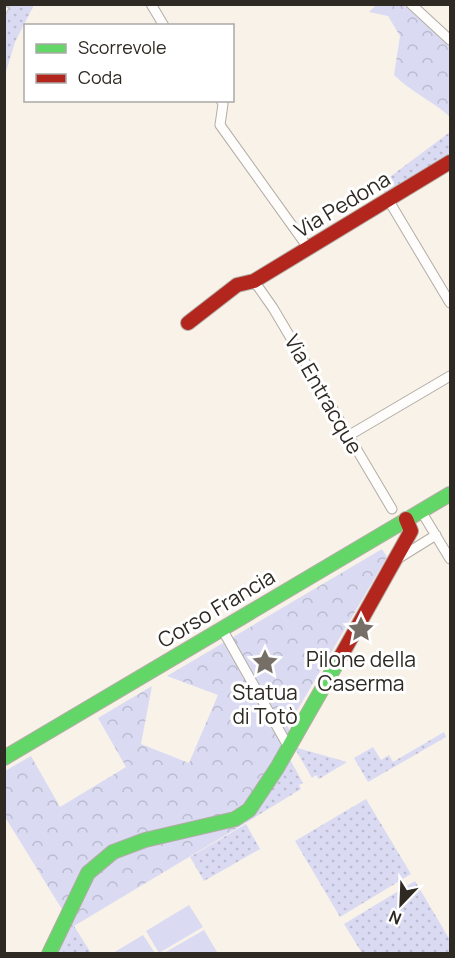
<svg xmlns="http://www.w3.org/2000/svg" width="455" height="958" font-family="Manrope,sans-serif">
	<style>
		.grass { fill: url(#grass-dots) }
		.park { fill: url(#park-crowns) }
		.garden { fill: #dadbf3 }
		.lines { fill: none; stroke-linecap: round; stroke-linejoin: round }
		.street-casing { stroke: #b2ada5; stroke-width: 11 }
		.fast-casing { stroke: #b2ada5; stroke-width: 16 }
		.jam-casing { stroke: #b2ada5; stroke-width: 16 }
		.street { stroke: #fefdfc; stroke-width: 9 }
		.fast { stroke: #63d668; stroke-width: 14 }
		.jam { stroke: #b3261e; stroke-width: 14 }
		.rail-casing { stroke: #cac8c5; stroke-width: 4.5 }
		.rail { stroke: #fff; stroke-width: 2; stroke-dasharray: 7; stroke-linecap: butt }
		.labels { text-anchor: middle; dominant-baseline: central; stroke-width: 6; stroke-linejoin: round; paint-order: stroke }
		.street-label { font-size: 21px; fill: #2e2922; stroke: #fff }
		.poi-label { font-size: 21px; fill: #2e2922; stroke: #fff }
	</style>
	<defs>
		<pattern id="grass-dots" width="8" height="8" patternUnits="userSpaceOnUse" patternTransform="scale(1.5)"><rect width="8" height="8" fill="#dadbf3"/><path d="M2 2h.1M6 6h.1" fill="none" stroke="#bbbcd0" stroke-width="1.8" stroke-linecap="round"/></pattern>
		<pattern id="park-crowns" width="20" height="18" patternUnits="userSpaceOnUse" patternTransform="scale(1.5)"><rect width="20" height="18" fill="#dadbf3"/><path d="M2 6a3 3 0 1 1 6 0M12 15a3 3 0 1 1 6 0" fill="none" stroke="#bbbcd0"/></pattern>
	</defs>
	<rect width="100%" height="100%" fill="#f8f2e9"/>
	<path class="grass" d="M5,4L34,5L15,42L5,75Z
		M450,132V153L385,194L379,185Z
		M444,732L446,737L368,782L354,758L373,747L381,760L389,755L393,762Z
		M294,747L347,762L319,779L316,775L312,778Z
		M288,756L303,783L299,785L301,789L244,824L257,807Z
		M366,799L411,874L340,917L295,841Z
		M246,824L260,849L204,881L190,857Z
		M415,881L450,940V953H362L344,924Z
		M74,926L91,953H63Z"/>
	<path class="park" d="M376,5H404L450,46V117C433,101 411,92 394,75L400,36L388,16L369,12Z
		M382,549L387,557L288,726L290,732L266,778L243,810L244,824L74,926L63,953H52L68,919L5,817V771L31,756L60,807L126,767L98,718L152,686L141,744L189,763L218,695L167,676Z"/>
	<path class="garden" d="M189,905L203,927L159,953L146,931Z
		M204,930L217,952L164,953Z
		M143,935L155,953H113Z"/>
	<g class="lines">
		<defs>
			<path id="street" d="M151,4L164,26
				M411,4L450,40
				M221,100L223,104L220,125L309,249
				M389,201L450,303
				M254,281L273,308L392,509
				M348,436L450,376
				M421,511L450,559
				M399,558L436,535
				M222,629L288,746"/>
			<path id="fast" d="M4,758L450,494
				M49,954L88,873L113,852L145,840L235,819L249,810L277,768L341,656"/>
			<path id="jam" d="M188,323L237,285L254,281L450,162
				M341,656L411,531L406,519"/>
		</defs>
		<use href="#street" class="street-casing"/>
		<use href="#fast" class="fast-casing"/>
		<use href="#jam" class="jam-casing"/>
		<use href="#street" class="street"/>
		<use href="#fast" class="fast"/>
		<use href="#jam" class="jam"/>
		<defs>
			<path id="rail" d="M4,14L9,4"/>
		</defs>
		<use href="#rail" class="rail-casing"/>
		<use href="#rail" class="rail"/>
	</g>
	<defs>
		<symbol id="sight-bare" viewBox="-9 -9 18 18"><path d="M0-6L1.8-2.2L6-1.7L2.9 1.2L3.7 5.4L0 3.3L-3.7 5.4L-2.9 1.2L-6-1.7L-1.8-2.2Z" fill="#756f68" stroke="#fff" stroke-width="2.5" paint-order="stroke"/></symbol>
	</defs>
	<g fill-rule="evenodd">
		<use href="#sight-bare" x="342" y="610" width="38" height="38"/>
		<use href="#sight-bare" x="246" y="643" width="38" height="38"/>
	</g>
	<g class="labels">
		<g class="street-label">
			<text transform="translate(342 204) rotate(-31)">Via Pedona</text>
			<text transform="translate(324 394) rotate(60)">Via Entracque</text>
			<text transform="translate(216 608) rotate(-31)">Corso Francia</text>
		</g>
		<g class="poi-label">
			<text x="361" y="659">Pilone della<tspan x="361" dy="24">Caserma</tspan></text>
			<text x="265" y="692">Statua<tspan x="265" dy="24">di Totò</tspan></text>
		</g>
	</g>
	<rect width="455" height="958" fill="none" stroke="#2e2922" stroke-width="12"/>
	<rect x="24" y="24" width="210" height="78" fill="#ffffff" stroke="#aba9a7" stroke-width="1.5"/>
	<rect x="36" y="44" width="30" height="9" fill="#63d668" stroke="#aba9a7" stroke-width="1.5"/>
	<text x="78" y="54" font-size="18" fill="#2e2922">Scorrevole</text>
	<rect x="36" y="74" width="30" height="9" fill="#b3261e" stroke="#aba9a7" stroke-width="1.5"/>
	<text x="78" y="84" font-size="18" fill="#2e2922">Coda</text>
	<g transform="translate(401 904) rotate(203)" stroke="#ffffff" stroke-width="4.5" paint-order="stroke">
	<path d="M0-4.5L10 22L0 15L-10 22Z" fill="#2e2922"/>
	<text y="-9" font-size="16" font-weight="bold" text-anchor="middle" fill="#2e2922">N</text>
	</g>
</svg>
